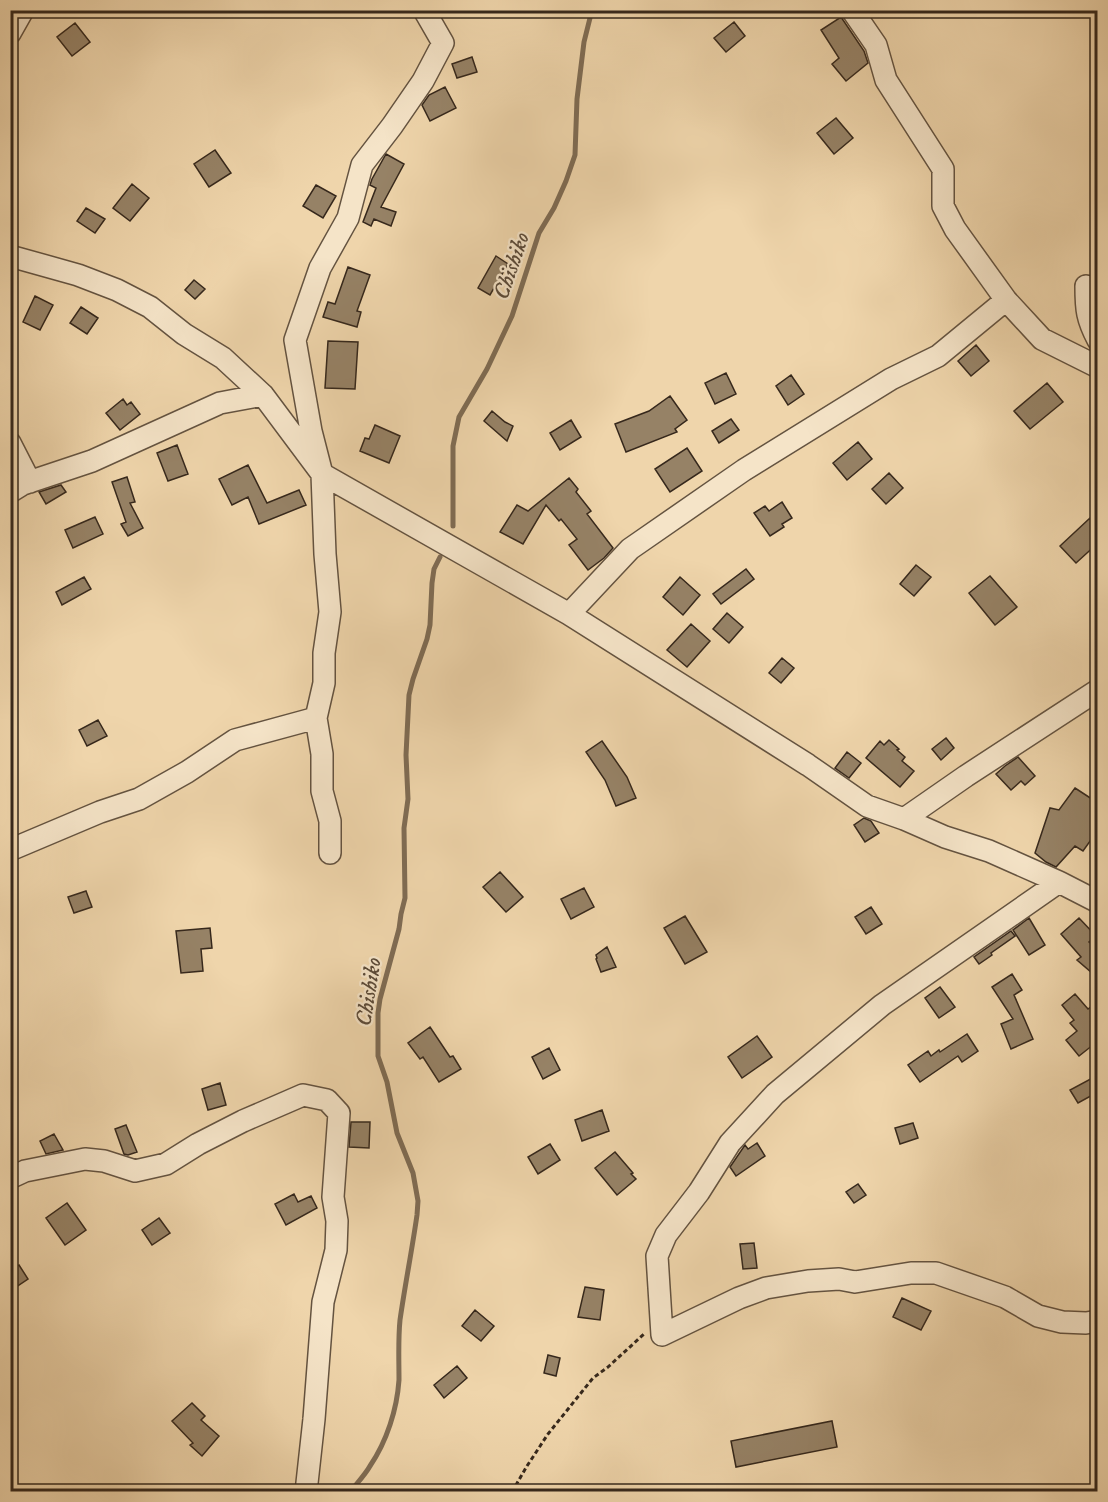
<svg xmlns="http://www.w3.org/2000/svg" width="1108" height="1502" font-family="'IM FELL DW Pica',serif">
	<style>
		.lines { fill: none; stroke-linecap: round; stroke-linejoin: round }
		.stream { stroke: #7f6c54; stroke-width: 5 }
		.building { fill: #968266; stroke: #36281c; stroke-width: 1.5 }
		.minor-casing { stroke: #645340; stroke-width: 24 }
		.path { stroke: #36281c; stroke-width: 3; stroke-dasharray: 4.5 3; stroke-linecap: butt }
		.minor { stroke: #f5e4c8; stroke-width: 21 }
		.labels { text-anchor: middle; dominant-baseline: central; stroke-width: 4.5; stroke-linejoin: round; paint-order: stroke }
		.water-label { font-size: 22px; font-style: italic; fill: #5b4a38; stroke: #f5e4c8 }
	</style>
	<rect width="100%" height="100%" fill="#efd5ab"/>
	<filter id="stains"><feTurbulence type="fractalNoise" baseFrequency=".00333" numOctaves="4"/><feColorMatrix values="0 0 0 0 .2 0 0 0 0 .09 0 0 0 0 .02 0 0 0 .5 -.17"/></filter>
	<radialGradient id="worn" r=".72"><stop offset=".6" stop-color="#630" stop-opacity="0"/><stop offset="1" stop-color="#630" stop-opacity=".3"/></radialGradient>
	<g class="lines">
		<path class="stream" d="M453,526V446L459,417L487,369L512,316L539,233L554,208L566,181L575,155L577,99L584,42L592,10
			M350,1492C357,1483 365,1475 370,1466C387,1441 397,1409 399,1380C399,1360 398,1340 400,1320C405,1285 412,1250 417,1215L418,1201L413,1173L397,1133L387,1082L378,1056V1013L380,999L399,929L401,914L405,898L404,828L408,799L406,755L409,695L413,679L427,639L430,625L432,583L434,569L440,557"/>
	</g>
	<path class="building" d="M841,17L864,51L868,63L846,81L832,64L839,58L821,30Z
		M734,22L745,36L726,52L714,38Z
		M75,23L90,42L72,56L57,37Z
		M472,57L477,72L457,78L452,64Z
		M445,87L456,108L430,121L422,105L429,95Z
		M836,118L853,138L834,154L817,133Z
		M215,150L231,173L209,187L194,164Z
		M386,154L404,164L381,207L396,212L391,226L374,219L371,226L363,222L376,188L370,185L372,179Z
		M132,184L149,198L130,221L113,208Z
		M316,185L336,196L323,218L303,206Z
		M86,208L105,219L95,233L77,221Z
		M496,256L508,264L490,295L478,288Z
		M348,267L370,275L357,311L361,312L357,327L323,317L328,302L335,304Z
		M194,280L205,289L195,299L185,290Z
		M35,296L53,305L40,330L23,322Z
		M81,307L98,318L87,334L70,323Z
		M328,341L358,342L355,389L325,388Z
		M976,345L989,361L971,376L958,361Z
		M726,373L736,394L715,404L705,383Z
		M791,375L804,394L788,405L776,386Z
		M1047,383L1063,402L1030,429L1014,411Z
		M670,396L687,420L675,429L677,432L626,452L615,424L649,411Z
		M123,399L127,405L131,402L140,414L120,430L106,413Z
		M492,411L505,422L513,426L507,441L484,421Z
		M731,419L739,430L719,443L712,431Z
		M571,420L581,437L560,450L550,433Z
		M375,425L400,436L389,463L360,451L365,438L369,439Z
		M858,442L872,459L847,480L833,463Z
		M177,445L188,474L168,481L157,453Z
		M687,448L702,471L670,492L655,469Z
		M248,465L267,503L299,490L306,505L259,524L248,497L232,505L219,479Z
		M889,473L903,488L886,504L872,489Z
		M127,477L135,502L130,503L143,528L128,536L121,524L126,522L112,482Z
		M569,478L578,489L576,492L591,511L587,514L613,548L604,558L588,570L569,545L577,539L561,519L559,521L546,505L523,544L500,532L517,505L528,511Z
		M61,485L66,492L46,504L39,492Z
		M782,502L792,518L782,524L784,527L770,536L754,513L765,506L769,511Z
		M95,517L103,534L73,548L65,530Z
		M1090,518L1098,526V543L1076,563L1060,546Z
		M916,565L931,577L914,596L900,584Z
		M746,569L754,579L721,604L713,594Z
		M990,576L1017,607L995,625L969,593Z
		M84,577L91,589L62,605L56,592Z
		M680,577L700,595L683,615L663,597Z
		M727,613L743,627L729,643L713,629Z
		M691,624L710,641L687,667L667,650Z
		M782,658L794,668L781,683L769,673Z
		M98,720L107,736L87,746L79,730Z
		M946,738L954,748L941,760L932,749Z
		M889,740L899,749L897,750L905,757L902,761L914,771L900,787L866,758L880,741L884,745Z
		M602,741L627,777L636,798L616,806L605,780L586,752Z
		M847,752L861,763L849,778L835,768Z
		M1018,757L1035,776L1025,785L1021,781L1011,790L996,774L1005,766Z
		M1075,788L1098,803V830L1083,851L1075,846L1056,867L1046,862L1035,853L1050,808L1059,810Z
		M864,818L871,821L879,833L865,842L854,825Z
		M500,872L523,897L506,912L483,887Z
		M584,888L594,907L571,919L561,899Z
		M86,891L92,907L74,913L68,897Z
		M871,907L882,924L866,934L855,917Z
		M685,916L707,952L685,964L664,928Z
		M1029,918L1045,945L1029,955L1013,930Z
		M1079,918L1096,936L1089,942L1098,949V978L1077,960L1081,957L1061,934Z
		M210,928L212,948L201,949L203,971L181,973L176,931Z
		M1011,931L1015,936L991,953L992,955L979,964L974,957Z
		M607,947L616,967L601,972L596,959L597,958L596,955Z
		M1012,974L1022,990L1014,995L1033,1039L1011,1049L1001,1024L1013,1019L992,987Z
		M940,987L955,1007L939,1018L925,998Z
		M1075,994L1088,1009L1092,1006L1098,1013V1041L1079,1056L1066,1040L1077,1031L1070,1023L1074,1020L1062,1005Z
		M430,1027L450,1057L453,1056L461,1069L439,1082L423,1057L420,1059L408,1043Z
		M967,1034L978,1051L962,1062L958,1056L920,1082L908,1065L928,1051L931,1056L939,1050L940,1052Z
		M757,1036L772,1057L742,1078L728,1057Z
		M549,1048L560,1070L543,1079L532,1057Z
		M1098,1075V1092L1078,1103L1070,1090Z
		M220,1083L226,1105L208,1110L202,1089Z
		M602,1110L609,1131L582,1141L575,1120Z
		M351,1122H370L369,1148L349,1147Z
		M913,1123L918,1138L900,1144L895,1128Z
		M126,1125L137,1152L128,1155L124,1154L115,1129Z
		M54,1134L63,1150L46,1154L40,1141Z
		M757,1143L765,1156L736,1176L730,1167L745,1145L748,1149Z
		M550,1144L560,1160L538,1174L528,1157Z
		M615,1152L633,1173L631,1174L636,1179L617,1195L595,1168Z
		M858,1184L866,1195L854,1203L846,1192Z
		M294,1194L298,1202L311,1196L317,1208L286,1225L275,1204Z
		M67,1203L86,1230L65,1245L46,1218Z
		M159,1218L170,1233L152,1245L142,1230Z
		M754,1243L757,1268L743,1269L740,1244Z
		M19,1265L28,1279L10,1291V1271Z
		M585,1287L604,1290L600,1320L578,1317Z
		M902,1298L931,1311L921,1330L893,1317Z
		M475,1310L494,1326L481,1341L462,1326Z
		M548,1355L560,1358L556,1376L544,1373Z
		M457,1366L467,1378L444,1398L434,1385Z
		M192,1403L205,1416L201,1420L219,1436L202,1456L190,1445L193,1443L172,1421Z
		M832,1421L837,1447L736,1467L731,1441Z"/>
	<g class="lines">
		<defs>
			<path id="minor" d="M852,10L876,45L886,80L943,169V206L955,229L1006,300L1042,339L1098,367
				M10,33L23,10
				M10,256L78,275L117,290L150,307L184,334L223,358L263,395L322,474L569,614L808,765L867,806L904,819L945,837L989,851L1059,882L1098,902
				M1086,286C1086,310 1087,319 1098,340
				M10,443L30,482
				M10,492L23,484L92,461L220,403L263,395
				M569,614L630,549L744,470L891,379L938,356L1006,300
				M316,718L322,754V791L330,821V853
				M904,819L966,776L1098,690
				M10,850L100,812L139,799L187,772L235,740L316,718L324,683V653L330,612L325,554L322,474L311,431L295,340L320,268L348,218L362,165L392,126L423,81L443,43L424,10
				M1059,882L882,1005L775,1094L730,1143L699,1192L666,1235L657,1256L662,1335L739,1298L766,1288L808,1281L839,1279L855,1282L911,1273H936L1005,1297L1038,1316L1062,1322L1086,1323L1098,1321
				M10,1178L25,1171L85,1159L104,1161L135,1171L166,1164L198,1144L243,1121L303,1095L327,1100L339,1113L333,1197L337,1221L336,1250L323,1302L314,1419L306,1492"/>
		</defs>
		<use href="#minor" class="minor-casing"/>
		<path class="path" d="M512,1492L527,1466L548,1434L593,1378L608,1367L644,1334"/>
		<use href="#minor" class="minor"/>
	</g>
	<g class="labels">
		<g class="water-label">
			<text transform="translate(512 266) rotate(-71)">Chishiko</text>
			<text transform="translate(369 992) rotate(-81)">Chishiko</text>
		</g>
	</g>
	<rect width="1108" height="1502" fill="none" stroke="#efd5ab" stroke-width="36"/>
	<rect x="12" y="12" width="1084" height="1478" fill="none" stroke="#36281c" stroke-width="3"/>
	<rect x="18" y="18" width="1072" height="1466" fill="none" stroke="#36281c" stroke-width="1.5"/>
	<rect width="100%" height="100%" filter="url(#stains)"/>
	<rect width="100%" height="100%" fill="url(#worn)"/>
</svg>
